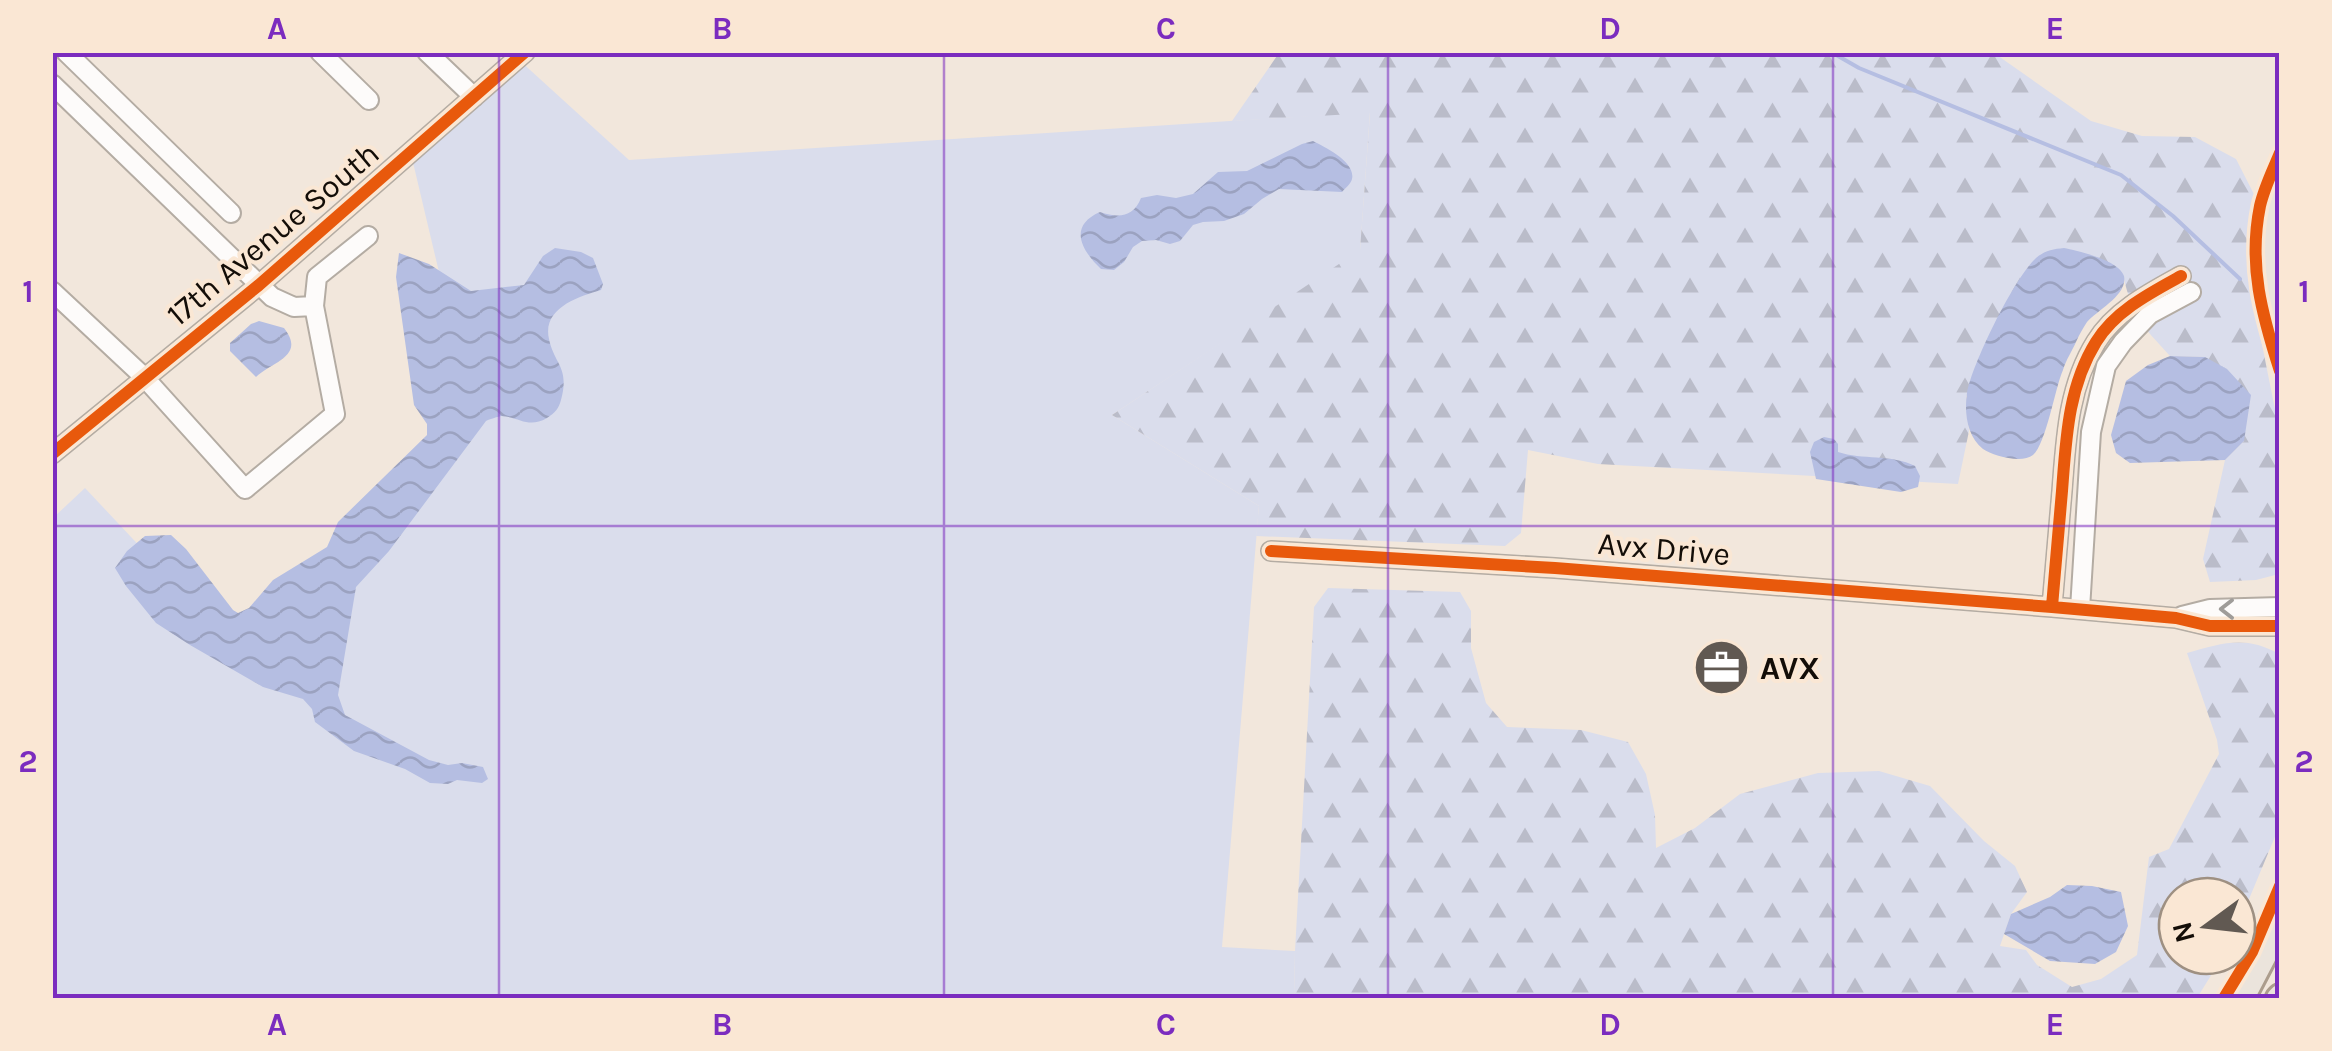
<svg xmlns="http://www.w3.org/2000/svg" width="2332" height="1051" font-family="Karla,sans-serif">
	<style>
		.green { fill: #daddec }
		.forest { fill: url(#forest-firs) }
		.water { fill: url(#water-waves) }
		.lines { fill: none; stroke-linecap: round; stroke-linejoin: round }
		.stream { stroke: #b5bee2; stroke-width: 4 }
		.minor-casing { stroke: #b4aca3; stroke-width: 22 }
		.major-casing { stroke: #ac9d8d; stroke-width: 28 }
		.minor { stroke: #fdfbfa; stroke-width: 18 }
		.major { stroke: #ebe4dc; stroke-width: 22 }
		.cycleway-casing { stroke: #fae7d4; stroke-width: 19 }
		.cycleway { stroke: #e8590c; stroke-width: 12 }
		.oneway { stroke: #9f9c99 }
		.grid { fill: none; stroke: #7b2cbf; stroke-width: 2.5; stroke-opacity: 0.55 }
		.labels { text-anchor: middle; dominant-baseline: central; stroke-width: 8; stroke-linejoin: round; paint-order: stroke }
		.street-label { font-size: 32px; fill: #130d07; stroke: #fae7d4 }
		.poi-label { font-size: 32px; font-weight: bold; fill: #130d07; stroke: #fae7d4; text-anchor: start }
		.neatline { fill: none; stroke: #7b2cbf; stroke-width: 4 }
		.grid-label { font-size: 32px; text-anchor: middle; font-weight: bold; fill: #7b2cbf }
	</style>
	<defs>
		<pattern id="forest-firs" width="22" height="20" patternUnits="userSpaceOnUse" patternTransform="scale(2.5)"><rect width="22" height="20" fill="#daddec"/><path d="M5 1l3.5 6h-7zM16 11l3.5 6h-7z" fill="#babcc9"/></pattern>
		<pattern id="water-waves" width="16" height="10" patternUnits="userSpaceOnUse" patternTransform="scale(2.5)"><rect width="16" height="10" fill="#b5bee2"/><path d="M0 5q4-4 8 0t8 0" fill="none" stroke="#9ba2c0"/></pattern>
	</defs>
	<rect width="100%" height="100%" fill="#f2e7dc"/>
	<path class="green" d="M518,59L629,160L1370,112L1360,251L1112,415L1259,506L1222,947L1295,951L1294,998H53V518L85,488L241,654L475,424L411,154Z"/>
	<path class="forest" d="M1279,53H1994L2091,121L2142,136L2195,137L2236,159L2260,206L2255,261L2256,315L2279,429V574L2256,580L2210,582L2203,559L2225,460L2244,441L2205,357L2170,356C2141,324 2133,318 2123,275L1966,396L1969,431L1958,484L1598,464L1528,450L1521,533L1505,546L1256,536L1259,506L1112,415L1360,250L1370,113L1232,121Z
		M1328,588L1460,592L1471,611V648L1486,703L1507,727L1581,730L1628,742L1646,774L1655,815L1656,848L1695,828L1740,794L1818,773L1879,771L1930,786L1984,841L2015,866L2027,892L2011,914L2000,946L2026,950L2037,965L2072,987L2101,979L2137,955L2149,857L2169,849L2219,754L2217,740L2187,653C2222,643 2246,635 2279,654V827L2237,928V896H2177V956H2223L2197,998H1294L1295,951L1314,607Z"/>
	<path class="water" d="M1313,141C1325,147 1356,162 1352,179C1351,184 1345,188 1342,192L1279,189L1262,199L1244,214L1224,221L1203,222L1193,225L1180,241L1170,244L1156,240L1142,241L1133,247L1124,262L1114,270L1101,269C1081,250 1068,226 1100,212C1118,218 1133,218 1141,198L1157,195L1176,198L1193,194L1218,172L1247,171L1302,144Z
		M555,248L581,252L593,258L603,284L601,290C578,297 542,308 549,339C554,364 570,367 561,400C559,408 555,413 547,418C528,429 520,417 501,416C500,416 487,420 486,421L389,551L356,587L338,695L345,715L429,760L448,765L462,763L483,767L488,779L482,783L457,780L448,784L430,783L405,769L354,751L315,722L312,709L303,699L263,687L190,645L156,623L126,586L115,568L127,551L145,536L171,535L186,549L233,610L238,613L249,608L273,580L327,547L338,522L427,435V424L414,405L396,277L399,253L429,264L471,291L524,285L543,256Z
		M2064,248C2078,251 2119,260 2124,276C2128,295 2097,310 2087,322C2083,328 2079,335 2076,342C2072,351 2066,360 2063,370C2055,388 2046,444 2033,455C2022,464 1993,456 1983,449C1967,437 1964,412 1967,393C1972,364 2014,278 2036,258C2044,251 2053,249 2064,248Z
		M259,321L284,328C306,356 273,361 256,377L230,351V343L251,324Z
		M2170,356L2205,357L2227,369L2251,395L2244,441L2225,460L2130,463L2116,453L2111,435L2126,381L2148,365Z
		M1824,437L1834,439L1838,444V452C1862,460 1892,454 1915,466L1920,476L1918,487L1901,492L1816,479L1810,452L1814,442Z
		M2067,885L2092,886L2121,892L2128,926L2116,952L2095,964L2050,961L2004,934L2011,914L2050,897Z"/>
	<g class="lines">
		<path class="stream" d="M1831,52L1859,68L2121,175L2173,216L2240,279"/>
		<defs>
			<path id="minor" d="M66,52L231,213
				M320,52L369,100
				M427,52L474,97
				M52,84L272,297L294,307L314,306
				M52,291L144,377L245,489L335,414L314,306L317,277L368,236
				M52,454L259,285L525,52
				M1271,551L1555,568L2052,607L2176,618L2210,626H2280
				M2052,607C2055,568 2059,529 2062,491C2066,439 2068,387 2096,342C2115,311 2150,293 2181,276
				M2080,609L2091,432L2106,366L2123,342L2150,314L2191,292
				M2182,616L2210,609L2280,607"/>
			<path id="major" d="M2280,195C2268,238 2269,276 2280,319
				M2243,998L2280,927
				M2278,998L2280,996"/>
		</defs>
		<use href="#minor" class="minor-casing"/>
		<use href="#major" class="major-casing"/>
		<use href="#minor" class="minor"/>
		<use href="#major" class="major"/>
		<defs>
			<path id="cycleway" d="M2280,153C2273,170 2264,188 2260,206C2248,265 2262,315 2280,371
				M52,454L259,285L525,52
				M1271,551L1555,568L2052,607L2176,618L2210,626H2280
				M2052,607C2055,568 2059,529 2062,491C2066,439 2068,387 2096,342C2115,311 2150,293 2181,276
				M2224,998L2252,952L2280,886"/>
		</defs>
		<use href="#cycleway" class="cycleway-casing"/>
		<use href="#cycleway" class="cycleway"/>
	</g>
	<defs><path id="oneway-chevron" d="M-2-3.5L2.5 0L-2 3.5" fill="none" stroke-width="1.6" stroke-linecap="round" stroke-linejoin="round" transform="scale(2.5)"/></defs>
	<use class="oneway" href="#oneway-chevron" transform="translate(2227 609) rotate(180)"/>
	<path class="grid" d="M499,52V998M944,52V998M1388,52V998M1833,52V998M52,526H2280"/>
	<defs>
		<symbol id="office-disc" viewBox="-11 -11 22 22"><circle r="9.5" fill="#615952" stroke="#fae7d4"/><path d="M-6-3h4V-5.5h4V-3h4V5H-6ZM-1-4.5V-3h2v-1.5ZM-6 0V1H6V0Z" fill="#fff"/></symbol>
	</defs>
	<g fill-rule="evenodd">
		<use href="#office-disc" x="1690" y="636" width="63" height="63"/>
	</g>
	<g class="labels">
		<g class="street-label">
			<text transform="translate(273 234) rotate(-40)">17th Avenue South</text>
			<text transform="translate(1664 549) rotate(5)">Avx Drive</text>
		</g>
		<g class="poi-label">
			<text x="1760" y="668">AVX</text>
		</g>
	</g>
	<rect width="2332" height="1051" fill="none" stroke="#fae7d4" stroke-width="110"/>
	<g transform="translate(2207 926) rotate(255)"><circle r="48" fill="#fae7d4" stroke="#9e9082" stroke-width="2.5"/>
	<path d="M0-8L18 38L0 25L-18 38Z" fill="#615952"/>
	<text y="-15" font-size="28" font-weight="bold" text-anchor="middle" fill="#130d07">N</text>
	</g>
	<rect x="55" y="55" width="2222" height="941" class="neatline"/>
	<g class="grid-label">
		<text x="277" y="39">A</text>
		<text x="722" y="39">B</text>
		<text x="1166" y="39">C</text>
		<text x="1610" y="39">D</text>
		<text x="2055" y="39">E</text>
		<text x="28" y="302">1</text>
		<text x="2304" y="302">1</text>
		<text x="28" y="772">2</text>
		<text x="2304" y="772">2</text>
		<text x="277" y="1035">A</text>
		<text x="722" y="1035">B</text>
		<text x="1166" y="1035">C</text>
		<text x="1610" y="1035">D</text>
		<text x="2055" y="1035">E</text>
	</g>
</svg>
